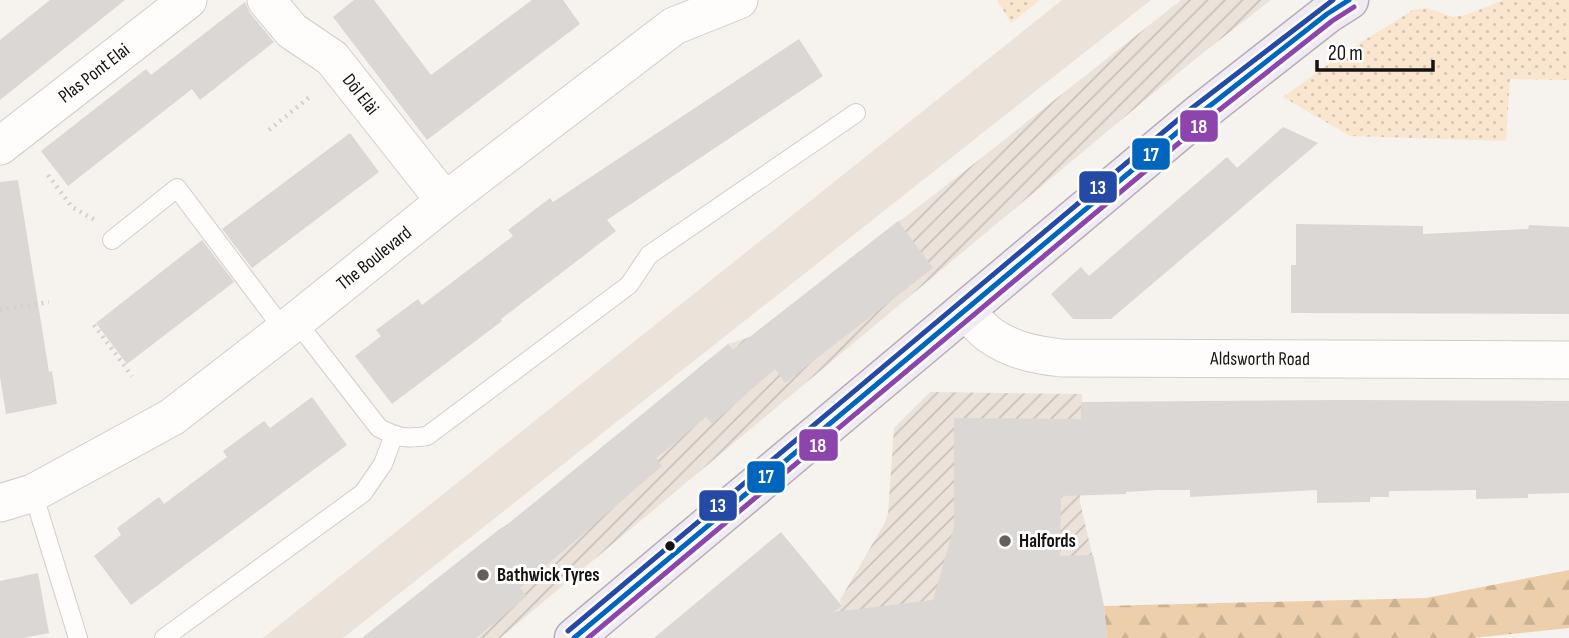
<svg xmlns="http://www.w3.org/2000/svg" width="1569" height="638" font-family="'Sofia Sans Condensed',sans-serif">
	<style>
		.built { fill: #ebe2da }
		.industrial { fill: url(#industrial-furrows) }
		.grass { fill: url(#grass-dots) }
		.forest { fill: url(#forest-firs) }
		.building { fill: #dad7d4 }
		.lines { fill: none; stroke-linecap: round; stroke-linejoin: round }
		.lane-casing { stroke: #d1cecb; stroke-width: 20 }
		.street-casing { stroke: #d1cecb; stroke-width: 39 }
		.primary-casing { stroke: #b6adb9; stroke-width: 41 }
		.path { stroke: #d2d1d0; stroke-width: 4.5; stroke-dasharray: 2 5; stroke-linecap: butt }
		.lane { stroke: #fefdfc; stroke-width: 18 }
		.street { stroke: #fefdfc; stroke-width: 37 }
		.primary { stroke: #f0ebf3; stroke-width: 38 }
		.bus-1-casing { stroke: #fff; stroke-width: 10 }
		.bus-2-casing { stroke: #fff; stroke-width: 10 }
		.bus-3-casing { stroke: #fff; stroke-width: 10 }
		.bus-1 { stroke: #0065bd; stroke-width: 5 }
		.bus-2 { stroke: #8e44ad; stroke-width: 5 }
		.bus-3 { stroke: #244aa5; stroke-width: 5 }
		.poi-dot { fill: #64605d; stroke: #fff; stroke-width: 2.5 }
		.bus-dot { fill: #15120f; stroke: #fff; stroke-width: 2.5 }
		.labels { text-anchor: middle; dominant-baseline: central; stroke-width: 6; stroke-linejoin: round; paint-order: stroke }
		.street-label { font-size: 19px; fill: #15120f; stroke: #fff }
		.poi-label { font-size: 19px; font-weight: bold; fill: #15120f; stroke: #fff; text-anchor: start }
		.line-badge { stroke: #fff; stroke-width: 2.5 }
		.badge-label { font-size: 19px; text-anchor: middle; font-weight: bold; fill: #fff }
	</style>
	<defs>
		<pattern id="industrial-furrows" width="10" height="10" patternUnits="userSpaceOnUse" patternTransform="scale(1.75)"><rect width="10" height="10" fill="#ebe2da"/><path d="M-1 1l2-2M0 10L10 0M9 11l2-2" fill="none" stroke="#c9c1ba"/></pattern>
		<pattern id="grass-dots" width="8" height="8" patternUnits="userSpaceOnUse" patternTransform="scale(1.75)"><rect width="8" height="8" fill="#fae6ce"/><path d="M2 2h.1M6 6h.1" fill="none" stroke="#d5c4b0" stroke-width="1.8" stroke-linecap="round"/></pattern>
		<pattern id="forest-firs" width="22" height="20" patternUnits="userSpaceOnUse" patternTransform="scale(1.75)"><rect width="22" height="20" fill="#edcfab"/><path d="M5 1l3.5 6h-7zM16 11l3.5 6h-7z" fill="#cab192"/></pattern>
	</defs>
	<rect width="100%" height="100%" fill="#f6f2ee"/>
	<path class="built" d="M1062,0H1151L343,638H263Z"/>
	<path class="industrial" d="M1181,0H1271L1213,45L1145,100L500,638H362L501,528L508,524L728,344L750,337L975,163Z
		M930,392L1082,394L1080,502L1104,606L1107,638H803L842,606L840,600L884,524L888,514L894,428Z"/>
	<path class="grass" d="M997,0H1040L1011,23Z
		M1503,0H1569V80L1510,79L1506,141L1350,136L1283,97L1344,53L1413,10L1427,8L1453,17L1466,15Z"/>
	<path class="forest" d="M1569,570V628L1473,638H1107L1104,606L1426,598Z"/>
	<path class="building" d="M50,0H125L0,100V40Z
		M354,0H374L431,75L532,0H563L580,24L427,140L333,17Z
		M245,2L250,13L274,42L200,100L192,89L68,186L41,151L146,69L151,75Z
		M799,39L823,76L607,220L616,231L501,319L502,321L392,404L355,356L381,336L376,330L418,299L422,305L488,255L513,236L508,230L550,198L553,202Z
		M1283,127L1318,143L1111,319H1073L1051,294L1081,267L1089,276L1227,157L1237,168Z
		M350,133L379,172L252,268L222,229Z
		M18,180L49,372L52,371L57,404L6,414L0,377V182Z
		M898,221L933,268L785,383L775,369L712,424L706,417L656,458L662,466L520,588L527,596L476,638H362L501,528L502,529L728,344L733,350Z
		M1296,224L1423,226V234L1528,229L1529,225L1569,227V314L1291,313V265H1296Z
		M202,240L234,282L127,364L96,323Z
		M312,397L347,445L131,605L94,556L121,535L117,528L159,497L164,504L196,480L227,457L223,451L264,421L270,428Z
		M1343,400L1569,401V493L1528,494V498L1476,499V490L1389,491V497H1370V502L1317,503V490L1190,497V490H1158L1126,492V494L1061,496L1060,556L1093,555L1104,606L1107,638H654L781,532L842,606L834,612L933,600L954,527V418L1081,419V402Z
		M38,573L49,633L23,638H0V581Z"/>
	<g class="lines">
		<defs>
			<path id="lane" d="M112,240L177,188L284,330
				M296,321L379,428C399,438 405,439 427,436L629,285L649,255L856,113
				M33,493L78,638
				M164,638L363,493L383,464L394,435"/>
			<g id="street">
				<path id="s1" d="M266,0L292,31L332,58L445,201"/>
				<path id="s2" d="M0,146L188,0"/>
				<path id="s3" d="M965,310C973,318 981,329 990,335C1011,350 1035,355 1061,358L1569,360"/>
				<path id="s4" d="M0,503L33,493L172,417L296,321L445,201L674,26L739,0"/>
			</g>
			<path id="primary" d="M574,638L1198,115L1327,14L1349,0"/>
		</defs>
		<use href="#lane" class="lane-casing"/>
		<use href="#street" class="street-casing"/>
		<use href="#primary" class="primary-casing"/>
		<path class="path" d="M269,130L312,95
			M48,175L72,207L95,220
			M0,310L49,302
			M94,325L132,376"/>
		<use href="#lane" class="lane"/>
		<use href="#street" class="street"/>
		<use href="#primary" class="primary"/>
		<defs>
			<path id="bus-1" d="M574,638L1198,115L1327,14L1349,0"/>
			<path id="bus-2" d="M588,638L1204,122L1332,21L1354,7"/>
			<path id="bus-3" d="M568,631L1192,108L1333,0"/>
		</defs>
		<use href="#bus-1" class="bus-1-casing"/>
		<use href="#bus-2" class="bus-2-casing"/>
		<use href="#bus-3" class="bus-3-casing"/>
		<use href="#bus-1" class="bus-1"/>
		<use href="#bus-2" class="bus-2"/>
		<use href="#bus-3" class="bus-3"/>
	</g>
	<g class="poi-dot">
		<circle cx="1005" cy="541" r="7"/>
		<circle cx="483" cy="575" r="7"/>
	</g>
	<circle class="bus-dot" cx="670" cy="546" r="6"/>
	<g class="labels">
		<g class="street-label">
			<text stroke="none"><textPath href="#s2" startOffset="119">Plas Pont Elai</textPath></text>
			<text stroke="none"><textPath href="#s1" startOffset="135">Dôl Elài</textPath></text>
			<text stroke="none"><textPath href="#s4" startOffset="450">The Boulevard</textPath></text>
			<text stroke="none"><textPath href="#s3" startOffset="310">Aldsworth Road</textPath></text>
		</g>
		<g class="poi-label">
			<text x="1019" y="541">Halfords</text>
			<text x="497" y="575">Bathwick Tyres</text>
		</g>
	</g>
	<g class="line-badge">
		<rect x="1179" y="109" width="40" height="34" rx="7" fill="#8e44ad"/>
		<rect x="1131" y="137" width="40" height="34" rx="7" fill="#0065bd"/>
		<rect x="1078" y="170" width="40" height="34" rx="7" fill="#244aa5"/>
		<rect x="798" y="428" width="41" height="34" rx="7" fill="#8e44ad"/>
		<rect x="746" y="460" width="40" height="34" rx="7" fill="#0065bd"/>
		<rect x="698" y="489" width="40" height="33" rx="7" fill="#244aa5"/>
	</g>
	<g class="badge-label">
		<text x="1199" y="133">18</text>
		<text x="1151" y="161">17</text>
		<text x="1098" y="194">13</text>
		<text x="818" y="452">18</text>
		<text x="766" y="483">17</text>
		<text x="718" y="512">13</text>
	</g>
	<path d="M1317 60v10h116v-10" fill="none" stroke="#15120f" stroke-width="3.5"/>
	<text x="1328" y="60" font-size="21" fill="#15120f" stroke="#ffffff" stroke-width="5" paint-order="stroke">20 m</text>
</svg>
